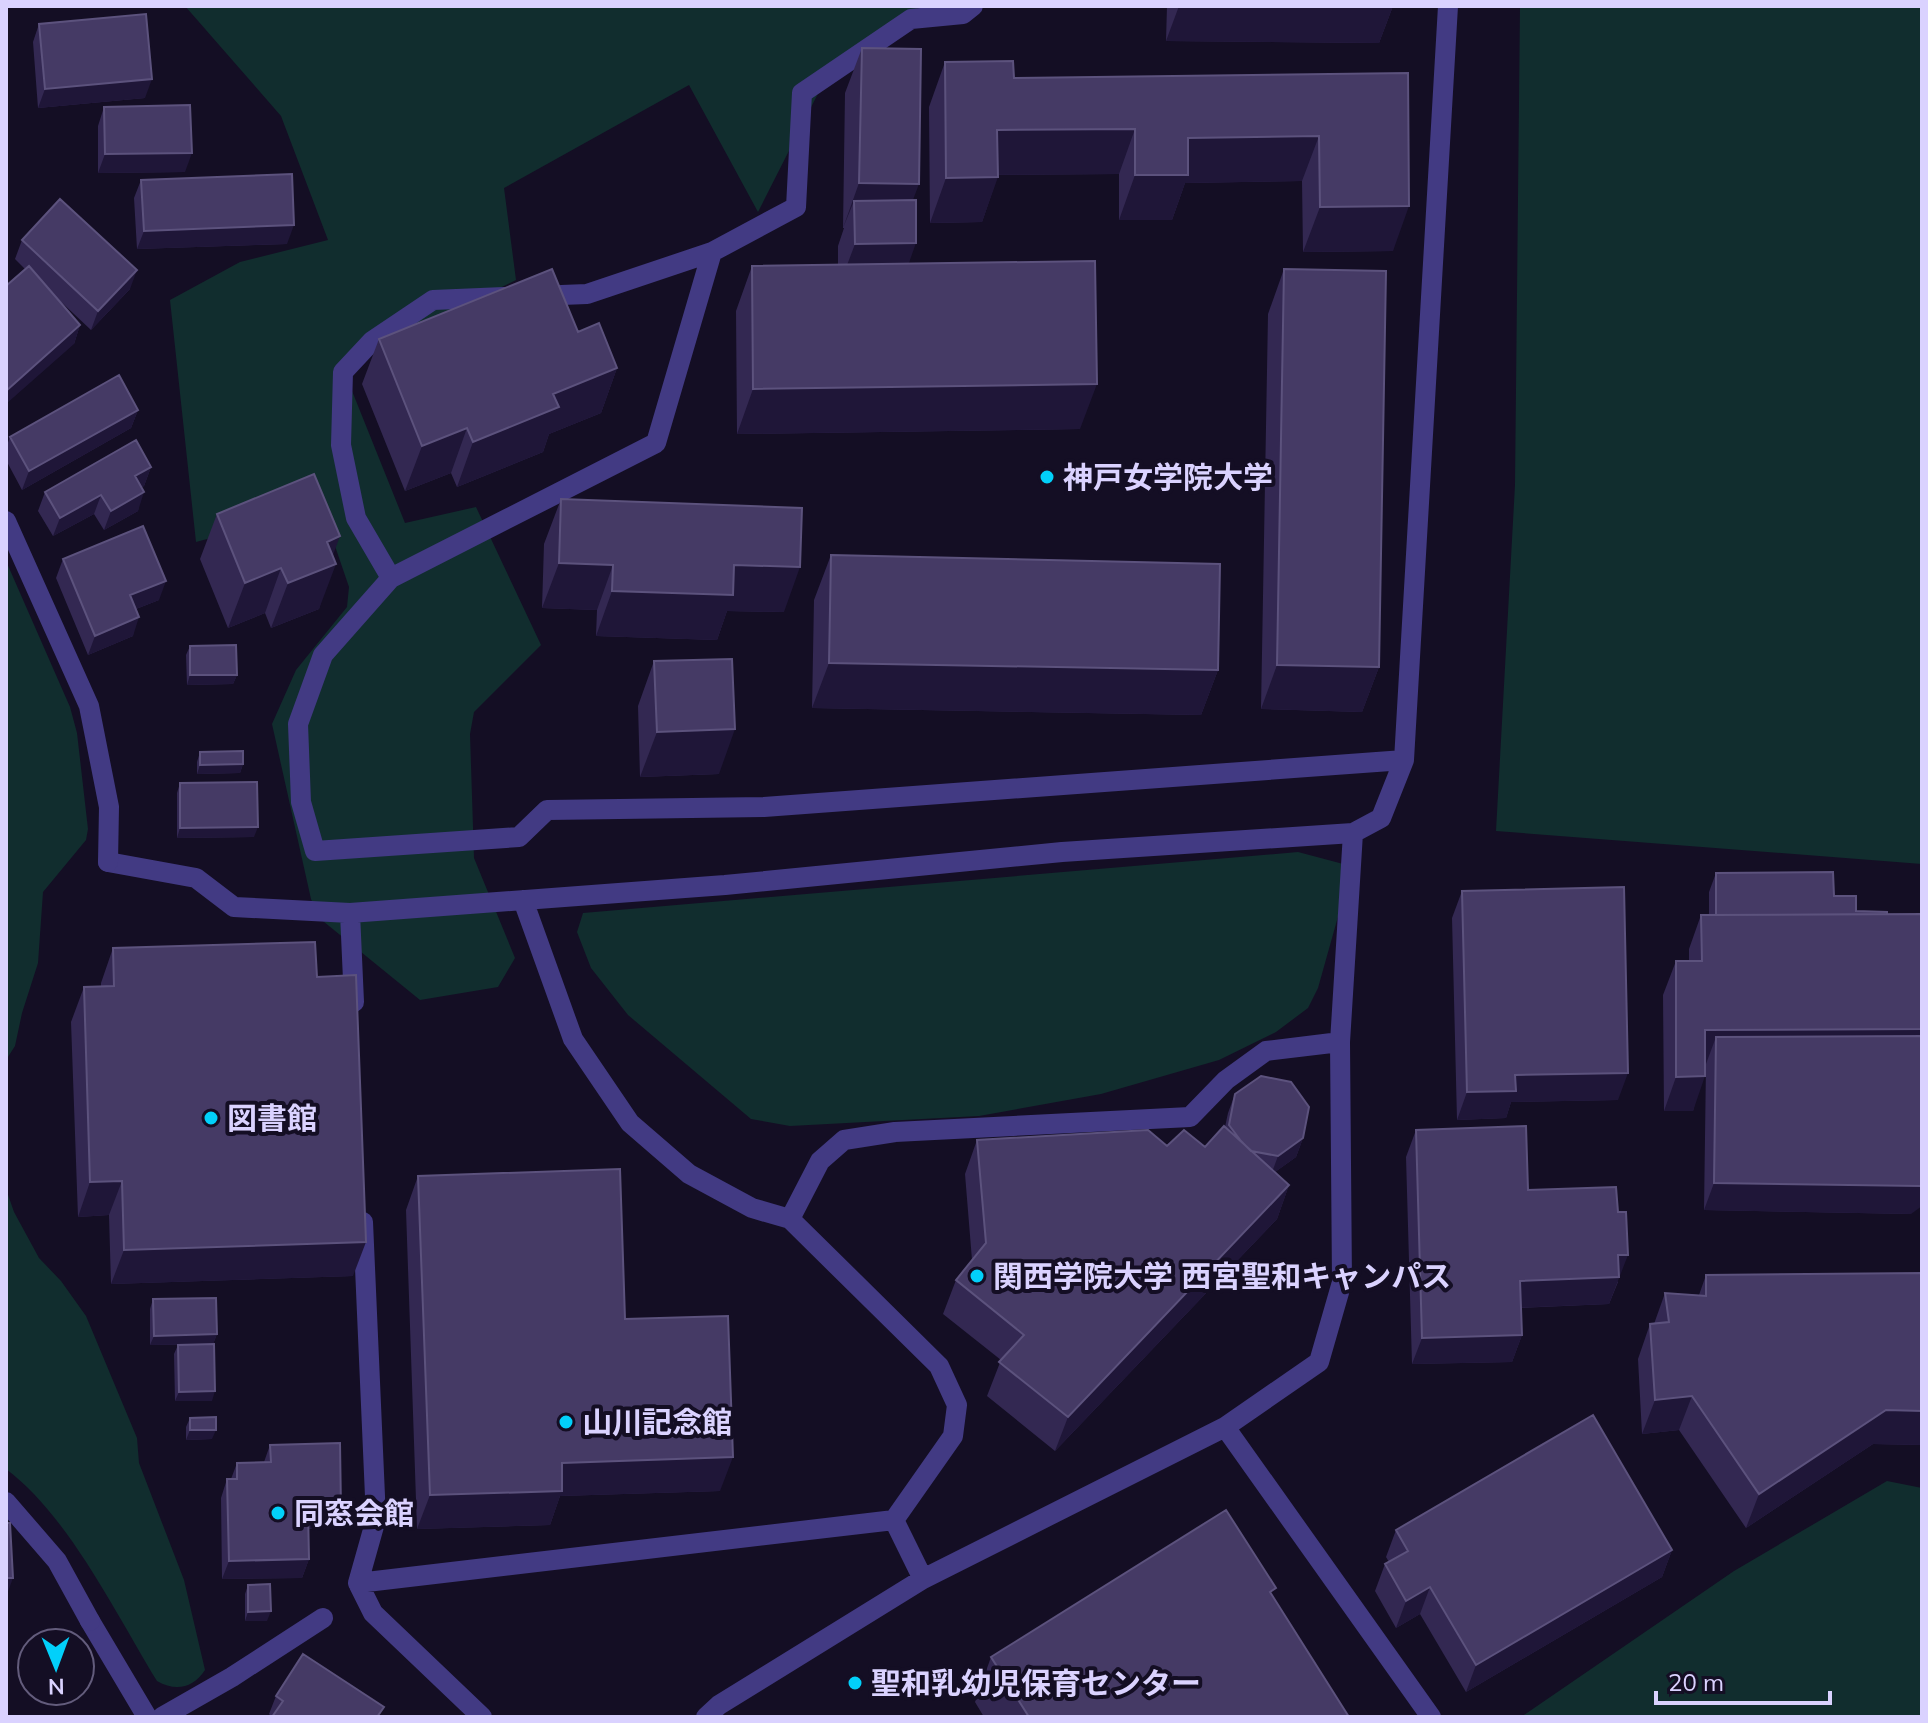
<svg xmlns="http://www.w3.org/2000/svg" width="1928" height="1723" font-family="Mulish,'Noto Sans JP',sans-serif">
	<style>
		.green { fill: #112d2e }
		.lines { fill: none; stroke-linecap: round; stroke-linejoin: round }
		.service { stroke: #423a83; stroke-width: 20 }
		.minor { stroke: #423a83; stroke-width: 20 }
		.tertiary { stroke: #423a83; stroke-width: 20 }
		.wall { fill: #332852 }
		.shaded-wall { fill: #1f1638 }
		.building { fill: #453a65; stroke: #5c527d; stroke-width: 2 }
		.poi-dot { fill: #02d0fa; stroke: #140e24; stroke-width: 3 }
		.labels { text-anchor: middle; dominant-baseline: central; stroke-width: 8; stroke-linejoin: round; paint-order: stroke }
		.poi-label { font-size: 30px; font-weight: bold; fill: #dad2ff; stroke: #140e24; text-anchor: start }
	</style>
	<rect width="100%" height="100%" fill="#140e24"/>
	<path class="green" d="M185,6H921L835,60L758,212L689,85L504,188L516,280L370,351L340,361L405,523L476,507L541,645L474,712L470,734L474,858L515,958L498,987L420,1000L318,917L311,899L272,724L296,670L347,607L349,587L322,508L196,542L170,300L240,262L328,240L281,116Z
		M1520,6H1922V864L1496,831L1515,485Z
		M6,561L70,707L77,733L88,829L86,840L43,892L38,963L22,1013L15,1046L6,1060Z
		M1298,852L1347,865L1346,888L1318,988L1308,1008L1276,1032L1219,1060L1101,1094L979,1116L790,1126L751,1119L628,1015L591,968L577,932L583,913Z
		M6,1189L14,1212L39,1258L61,1281L86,1316L137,1438L139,1463L184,1580L205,1670C193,1688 176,1692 157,1681C116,1614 68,1515 6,1469Z
		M1887,1481L1922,1488V1717H1521L1734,1571Z"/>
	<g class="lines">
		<path class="service" d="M973,6L963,14L911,19L802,93L796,207L712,252L656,443L391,578L323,655L298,724L301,802L315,851L519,837L547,810L764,807L1404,760
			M536,296L587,294L712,252
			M391,578L356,518L341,445L343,372L372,341L433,300L504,297
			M108,862L196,878L234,907L350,913L725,885L1062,852L1353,833
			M523,900L573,1039L630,1123L689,1174L752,1208L790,1219L939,1366L957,1405L953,1436L894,1520
			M350,913L354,1002
			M790,1219L820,1161L844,1140L895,1132L1190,1117L1226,1080L1266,1051L1340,1042
			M363,1222L376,1519L358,1583L373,1613L482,1717
			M1225,1427L1431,1717
			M358,1583L894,1520L923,1579
			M162,1717L232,1677L323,1618
			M706,1717L719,1705L923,1579L1225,1427L1319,1362L1342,1282L1340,1042L1353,833L1381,818L1404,760L1448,6"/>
		<path class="minor" d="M6,521L89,706L109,807L108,862
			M90,1621L147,1717"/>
		<path class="tertiary" d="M6,1502L57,1561L90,1621"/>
	</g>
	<path class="wall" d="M1167,6H1393L1379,43L1166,41Z
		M39,24L145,98L38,108L33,42Z
		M862,48L913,200L909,264L1080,429L737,434L736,311L752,266L838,265V246L844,228H843L845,93Z
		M945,62L1014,78L1408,73L1393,251L1303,252L1302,181L1185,183L1172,220H1119V174L998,175L982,222L930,223L929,107Z
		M104,107L185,172L98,173V126Z
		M141,180L287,244L137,249L134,198Z
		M22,240L130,289L91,330L57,298L80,325L74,344L25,269L15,259Z
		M1284,269L1379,667L1362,712L1261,709L1268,314Z
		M578,332L617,368L601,413L549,434L543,452L457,487L451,473L405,491L362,384L379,339Z
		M138,410L131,428L22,490L6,460V448L10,437Z
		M151,467L144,486L142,487L138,511L104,530L94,514L53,536L38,511L45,492Z
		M561,499L784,612L727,611L717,640L596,636L597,610L542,608L544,544Z
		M217,514L333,556L319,609L271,628L265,613L228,628L200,559Z
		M831,555L1218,670L1201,715L812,708L814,600Z
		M63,559L159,600L136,609L133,636L88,655L56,578Z
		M190,646L237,675L233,684L187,685L186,655Z
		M654,661L719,774L640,777L638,706Z
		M200,752L243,764L240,773L197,774V762Z
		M180,783L254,837L177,838V793Z
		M1716,873L1834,896L1856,911L1911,1214L1704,1210L1706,1064H1705L1693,1111H1664L1663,995L1676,961H1689V949L1701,915H1709V892Z
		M1462,891L1618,1100L1511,1102L1506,1118L1457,1120L1452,918Z
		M113,948L317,977L353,1276L111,1284L109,1215L78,1217L71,1022L84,987H101V983Z
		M1235,1094L1303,1138L1296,1157L1275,1172L1289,1185L1277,1219L1055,1451L987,1396L1001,1360L943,1314L956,1280L972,1260L965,1174L977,1140L1205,1147L1225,1127L1228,1113Z
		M1416,1130L1528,1190L1618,1282L1609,1304L1521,1308L1522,1335L1512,1362L1412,1364L1406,1157Z
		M418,1176L625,1319L720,1491L560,1496L550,1525L417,1529L406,1210Z
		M1922,1273V1445L1873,1444L1746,1528L1679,1430L1642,1434L1638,1359L1650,1324H1654L1665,1293L1699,1295L1706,1275Z
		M153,1299L217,1334L213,1344L150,1345V1309Z
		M178,1345L212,1401H175L174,1354Z
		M190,1418L212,1439L186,1440V1427Z
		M270,1445L335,1528L308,1529L309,1559L302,1578L222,1579L221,1498L227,1479H231L237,1463L264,1462Z
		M1396,1530L1672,1550L1662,1577L1466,1692L1420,1614L1396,1628L1375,1591L1385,1564L1389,1562L1386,1557Z
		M248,1585L267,1621H245V1594Z
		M1273,1596L1349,1717H984L975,1702L991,1657Z
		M276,1696L384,1707L272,1717L269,1714Z"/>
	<path class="shaded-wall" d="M1179,6H1393L1379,43L1166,41Z
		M152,79L145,98L38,108L45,89Z
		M1135,129L1119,174L981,175L997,130Z
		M1319,136L1302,181L1185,183L1172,220H1119L1135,175L1188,138Z
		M192,153L185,172L98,173L105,154Z
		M998,177L982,222L930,223L946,178Z
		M859,183L919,184L902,229L854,201L843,228Z
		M1409,206L1393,251L1303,252L1320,207Z
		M294,225L287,244L137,249L144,231Z
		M916,243L900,288L838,289L855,244Z
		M137,270L130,289L91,330L98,311Z
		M80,325L74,344L6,404V391Z
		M617,368L601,413L549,434L543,452L457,487L473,442L553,394Z
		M1097,384L1080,429L737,434L753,389Z
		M138,410L131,428L22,490L29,471Z
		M467,428L451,473L405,491L422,446Z
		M151,467L144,486L129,495L135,476Z
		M144,492L138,511L104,530L111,511Z
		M101,495L94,514L53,536L60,518Z
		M340,536L329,566L336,564L319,609L271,628L288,583L327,542Z
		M559,563L613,565L597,610L542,608Z
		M734,565L800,567L784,612L727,611L717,640L596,636L612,591Z
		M281,568L265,613L228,628L245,583Z
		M166,581L159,600L123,614L130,595Z
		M139,617L133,636L88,655L95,636Z
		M829,663L1218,670L1201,715L812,708Z
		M1277,665L1379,667L1362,712L1261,709Z
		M190,675H237L233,684L187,685Z
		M735,729L719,774L640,777L657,732Z
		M243,764L240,773L197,774L200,765Z
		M258,827L254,837L177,838L180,828Z
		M1922,1029V1063L1716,1037L1706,1064H1692L1705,1030Z
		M1628,1073L1618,1100L1511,1102L1506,1118L1457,1120L1467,1092L1515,1075Z
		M1705,1076L1693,1111H1664L1676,1077Z
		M1303,1138L1296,1157L1271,1175L1278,1156Z
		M122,1181L109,1215L78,1217L90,1182Z
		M1714,1183L1922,1185V1206L1911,1214L1704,1210Z
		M1289,1185L1277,1219L1055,1451L1068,1417Z
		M366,1242L353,1276L111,1284L124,1250Z
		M1618,1255H1628L1609,1304L1511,1308L1520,1281Z
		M217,1334L213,1344L150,1345L154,1336Z
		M1522,1335L1512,1362L1412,1364L1422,1338Z
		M215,1391L212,1401H175L179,1392Z
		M1692,1396L1679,1430L1642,1434L1655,1400Z
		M1886,1410L1922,1411V1445L1873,1444L1746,1528L1759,1494Z
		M190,1430H216L212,1439L186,1440Z
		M733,1457L720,1491L560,1496L550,1525L417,1529L430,1495L562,1463Z
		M308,1510H341L335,1528L301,1529Z
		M1672,1550L1662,1577L1466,1692L1476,1665Z
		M309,1559L302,1578L222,1579L229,1561Z
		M6,1578H13L6,1597Z
		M1430,1587L1420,1614L1396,1628L1406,1601Z
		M271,1611L267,1621H245L248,1612Z"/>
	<path class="building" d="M146,14L152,79L45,89L39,24Z
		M862,48L921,49L919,184L859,183Z
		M1013,61L1014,78L1408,73L1409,206L1320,207L1319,136L1188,138V175H1135V129L997,130L998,177L946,178L945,62Z
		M190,105L192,153L105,154L104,107Z
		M292,174L294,225L144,231L141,180Z
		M60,199L137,270L98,311L22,240Z
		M916,200V243L855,244L854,201Z
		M1095,261L1097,384L753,389L752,266Z
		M29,266L80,325L6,391V286Z
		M552,269L578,332L599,323L617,368L553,394L559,407L473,442L467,428L422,446L379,339Z
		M1284,269L1386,271L1379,667L1277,665Z
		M119,375L138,410L29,471L10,437Z
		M136,440L151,467L135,476L144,492L111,511L101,495L60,518L45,492Z
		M314,474L340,536L327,542L336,564L288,583L281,568L245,583L217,514Z
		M561,499L802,508L800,567L734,565L733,595L612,591L613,565L559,563Z
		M143,526L166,581L130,595L139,617L95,636L63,559Z
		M831,555L1220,564L1218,670L829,663Z
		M236,645L237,675H190V646Z
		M732,659L735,729L657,732L654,661Z
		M243,751V764L200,765V752Z
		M257,782L258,827L180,828V783Z
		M1833,872L1834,896H1856V911L1887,912V914L1716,915V873Z
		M1624,887L1628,1073L1515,1075L1516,1091L1467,1092L1462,891Z
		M1922,914V1029L1705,1030V1076L1676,1077V961H1702L1701,915Z
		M315,942L317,977L356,975L366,1242L124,1250L122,1181L90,1182L84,987L114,986L113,948Z
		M1922,1036V1185L1920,1186L1714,1183L1716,1037Z
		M1261,1076L1291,1082L1309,1107L1303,1138L1278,1156L1251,1151L1241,1141L1229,1125L1235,1094Z
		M1224,1126L1289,1185L1068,1417L999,1362L1024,1335L956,1280L986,1243L977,1140L1148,1130L1167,1146L1184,1130L1205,1147Z
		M1526,1126L1528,1190L1616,1187L1618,1212H1626L1628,1255H1618L1619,1277L1520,1281L1522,1335L1422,1338L1416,1130Z
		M620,1169L625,1319L728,1316L733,1457L562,1463V1491L430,1495L418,1176Z
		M1922,1273V1411L1886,1410L1759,1494L1692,1396L1655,1400L1650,1324L1669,1322L1665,1293L1706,1296V1275Z
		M216,1298L217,1334L154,1336L153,1299Z
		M214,1344L215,1391L179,1392L178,1345Z
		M1593,1415L1672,1550L1476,1665L1430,1587L1406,1601L1385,1564L1408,1551L1396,1530Z
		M216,1417V1430H190V1418Z
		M340,1443L341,1510H308L309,1559L229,1561L227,1479H237V1463L271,1462L270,1445Z
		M1226,1510L1276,1588L1270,1592L1349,1717H1029L991,1657Z
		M6,1523H10L13,1578H6Z
		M270,1584L271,1611L248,1612V1585Z
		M303,1654L384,1707L377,1717H272L283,1701L276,1696Z"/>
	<g class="poi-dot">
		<circle cx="1047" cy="477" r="8"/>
		<circle cx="211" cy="1118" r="8"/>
		<circle cx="977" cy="1276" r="8"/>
		<circle cx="566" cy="1422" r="8"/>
		<circle cx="278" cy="1513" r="8"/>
		<circle cx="855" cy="1683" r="8"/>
	</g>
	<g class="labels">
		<g class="poi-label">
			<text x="1063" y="477">神戸女学院大学</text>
			<text x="227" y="1118">図書館</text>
			<text x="993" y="1276">関西学院大学 西宮聖和キャンパス</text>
			<text x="582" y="1422">山川記念館</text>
			<text x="294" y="1513">同窓会館</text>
			<text x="871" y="1683">聖和乳幼児保育センター</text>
		</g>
	</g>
	<rect width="1928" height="1723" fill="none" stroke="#dad2ff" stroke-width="16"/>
	<g transform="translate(56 1667) rotate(179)"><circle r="38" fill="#140e24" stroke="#635c7c" stroke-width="2"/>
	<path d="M0-6L14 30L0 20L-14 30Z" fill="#02d0fa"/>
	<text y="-12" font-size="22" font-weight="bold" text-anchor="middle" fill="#dad2ff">N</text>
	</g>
	<path d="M1656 1691v12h174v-12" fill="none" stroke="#dad2ff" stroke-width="4"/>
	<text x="1668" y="1691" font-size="24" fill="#dad2ff" stroke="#140e24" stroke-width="6" paint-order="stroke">20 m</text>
</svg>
